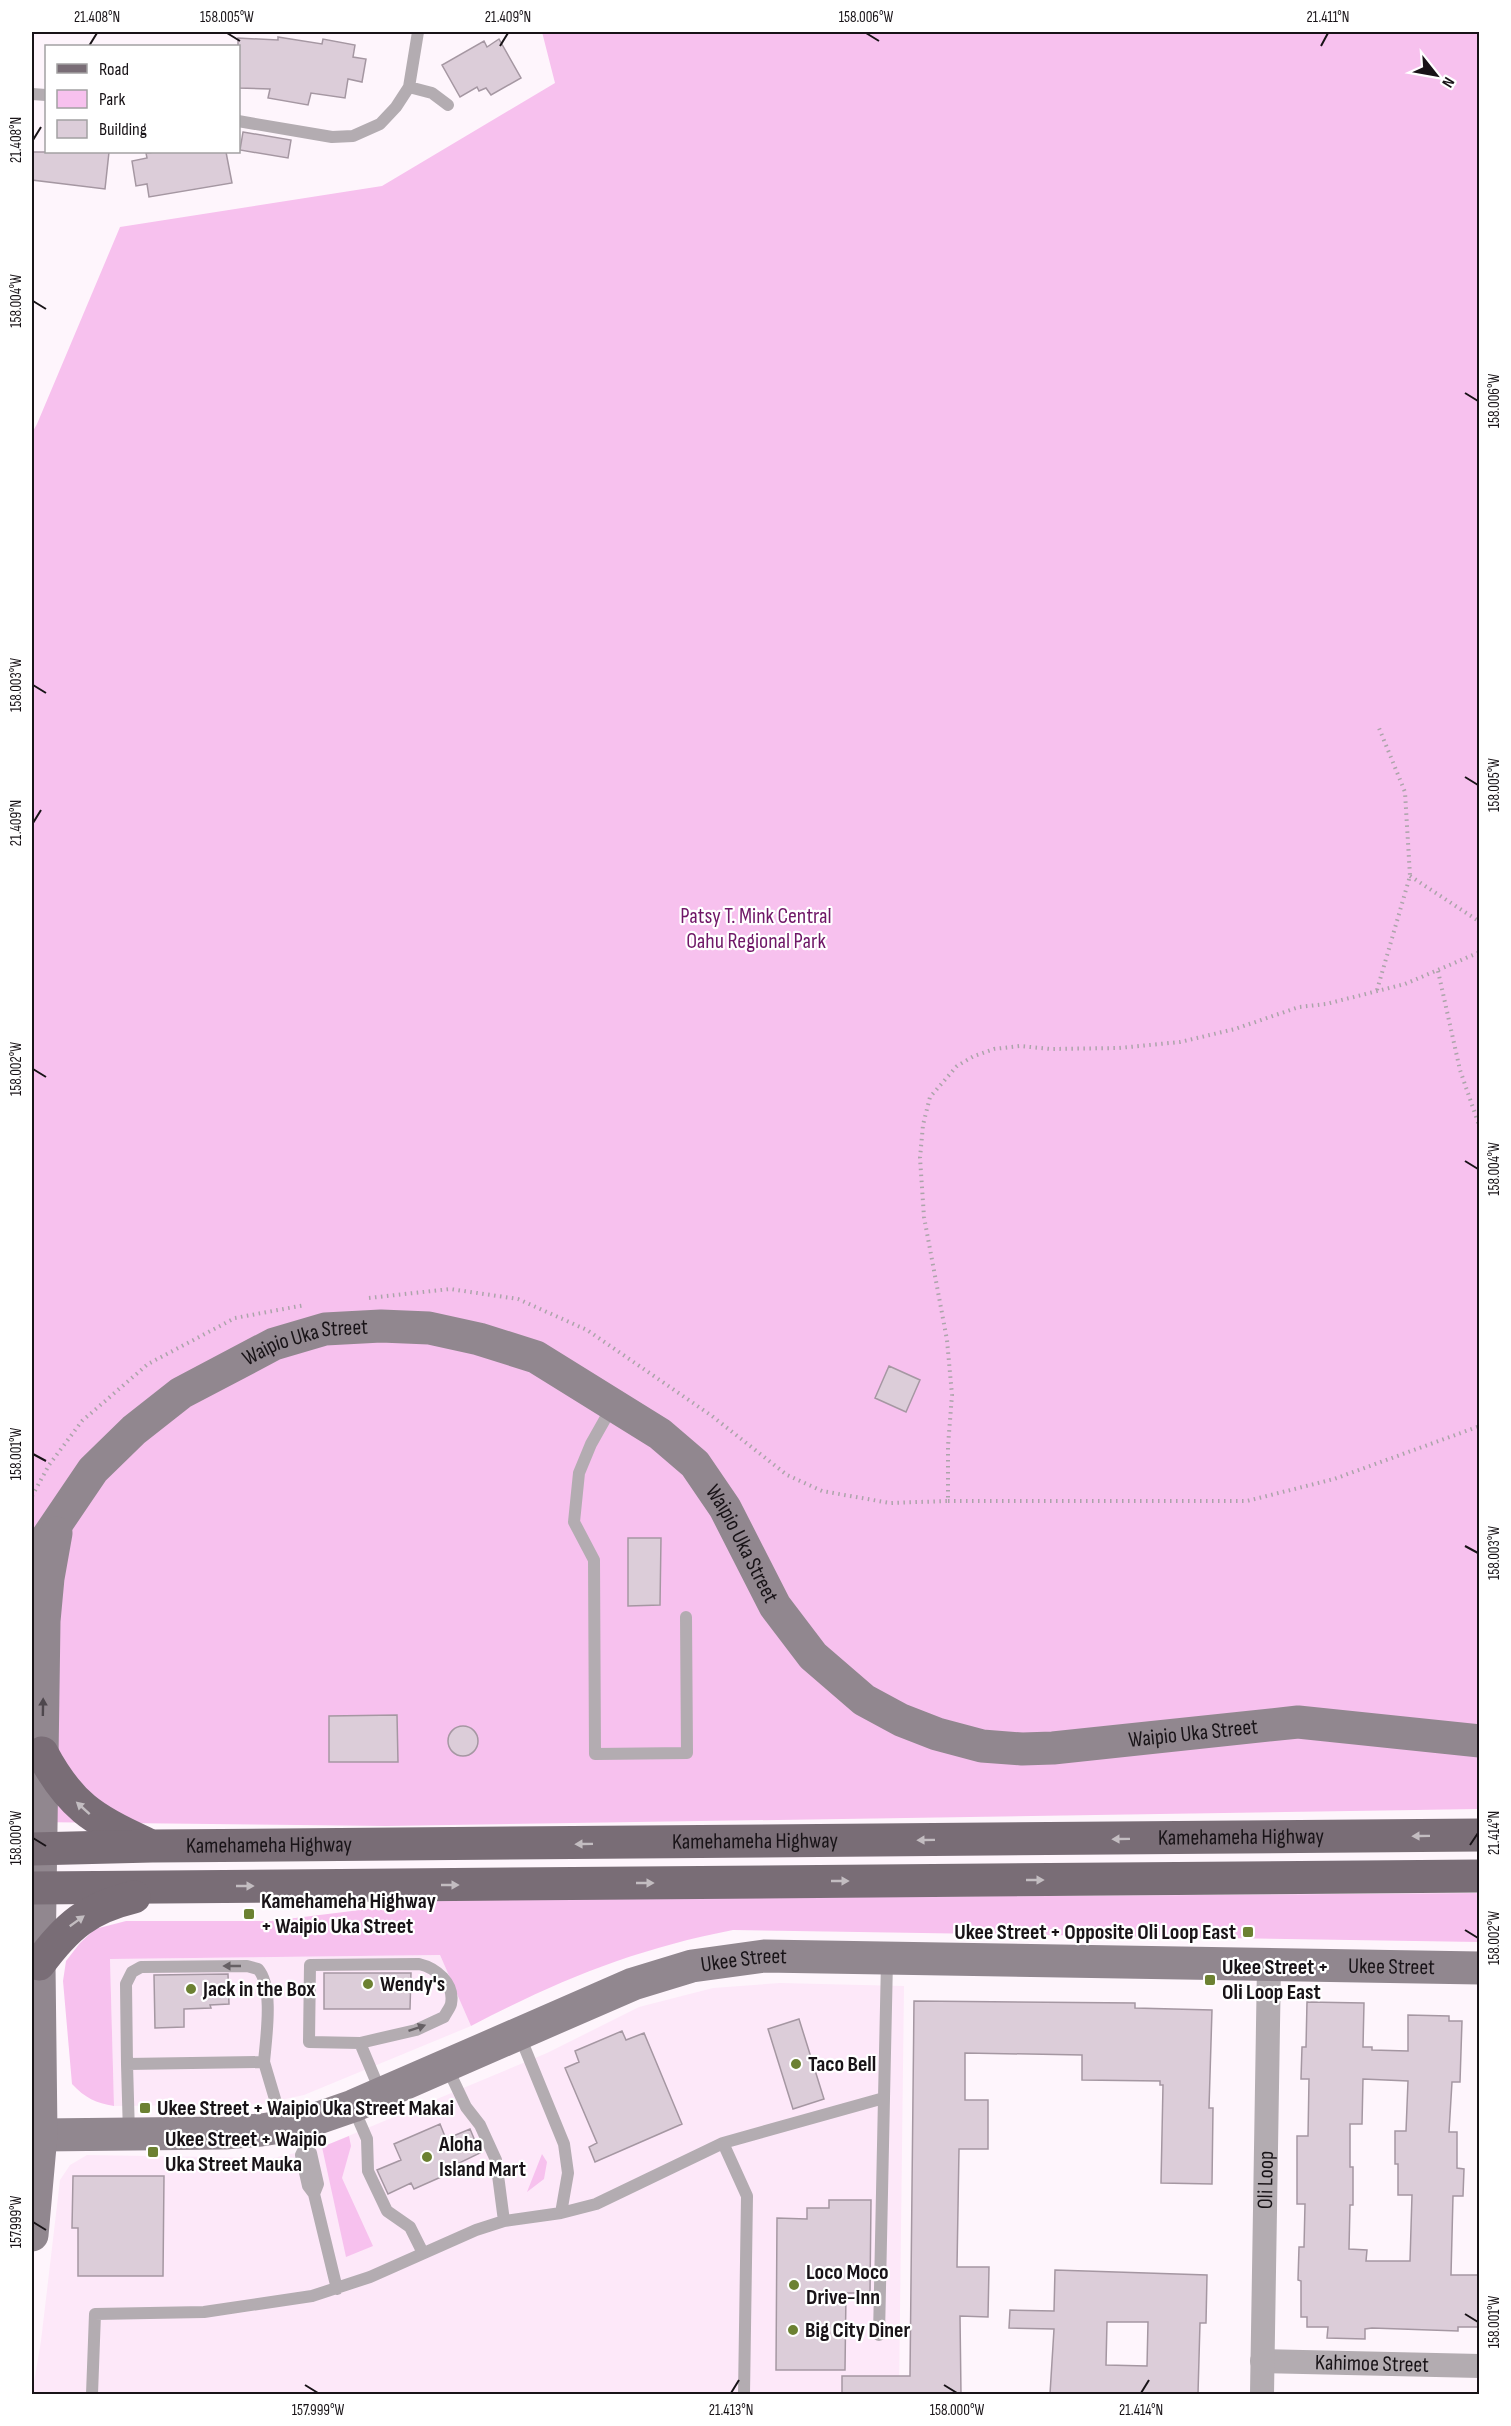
<svg xmlns="http://www.w3.org/2000/svg" width="1511" height="2426" font-family="'Sofia Sans Condensed',sans-serif">
	<style>
		.built { fill: #fde8f9 }
		.green { fill: #f7c1ee }
		.building { fill: #dccdd9; stroke: #a597a2; stroke-width: 1.5; fill-rule: evenodd }
		.lines { fill: none; stroke-linecap: round; stroke-linejoin: round }
		.path { stroke: #aca4aa; stroke-width: 4; stroke-dasharray: 1.5 4.5; stroke-linecap: butt }
		.lane { stroke: #b3acb1; stroke-width: 12 }
		.street { stroke: #b3acb1; stroke-width: 24 }
		.secondary { stroke: #91878f; stroke-width: 33 }
		.primary { stroke: #796d76; stroke-width: 33 }
		.oneway { fill: #4e474d }
		.oneway2 { fill: #c3bdc1 }
		.oneway3 { fill: #666064 }
		.ticks { fill: none; stroke: #181317; stroke-width: 2 }
		.poi-dot { fill: #6c8132; stroke: #fff; stroke-width: 2 }
		.labels { text-anchor: middle; dominant-baseline: central; stroke-width: 4.5; stroke-linejoin: round; paint-order: stroke }
		.park-label { font-size: 22px; fill: #6f1767; stroke: #fff }
		.street-label { font-size: 22px; fill: #181317; stroke: #fff }
		.poi-label { font-size: 22px; font-weight: bold; fill: #181317; stroke: #fff; text-anchor: start }
		.neatline { fill: none; stroke: #181317; stroke-width: 2 }
		.ticks-label { font-size: 15px; text-anchor: middle; fill: #181317 }
	</style>
	<rect width="100%" height="100%" fill="#fef5fc"/>
	<path class="built" d="M440,1955L471,2026L304,2095L262,2104L114,2106L110,1959Z
		M780,1983L904,1986L899,2394H32L41,2341L60,2180L70,2165L87,2155L273,2158L322,2147L547,2053L639,2007L713,1988Z"/>
	<path class="green" d="M542,32H1479V1809L386,1826L32,1822V433L37,424L120,227L382,186L555,83Z
		M1480,1893L1479,1942L733,1930C635,1949 559,1980 471,2026L440,1955L110,1959L114,2106C96,2103 85,2098 72,2084L63,1981L66,1961L80,1943L95,1929L126,1921H271L441,1900Z
		M349,2136L351,2146L342,2178L373,2246L346,2257L322,2147Z
		M542,2154L547,2162L544,2179L527,2192Z"/>
	<path class="building" d="M278,37L322,44L323,39L355,45L353,57L366,59L362,82L348,79L345,98L311,93L308,105L268,98L270,89L238,88V38L278,40Z
		M499,39L521,78L491,95L486,88L479,91L477,87L460,97L442,65L484,41L487,47Z
		M243,132L291,140L288,158L240,150Z
		M32,152H109L105,189L32,180Z
		M155,152H226L232,183L149,197L147,184L136,186L132,161L147,158L146,153Z
		M889,1366L920,1380L906,1412L875,1398Z
		M628,1538H661L660,1605L628,1606Z
		M397,1715L398,1762H329V1716Z
		M448 1741a15 15 0 1 1 30 0a15 15 0 1 1-30 0Z
		M324,1973H411L410,2009H324Z
		M228,1974L229,2004L210,2005L211,2008L184,2009V2027L155,2028L154,1975Z
		M914,2001L1135,2003V2008L1212,2010L1209,2108H1213L1212,2184L1161,2183L1163,2085H1160V2081L1082,2080V2055L965,2053V2100H988V2149H959L957,2267H989L988,2317L960,2316L961,2394H842V2376H910Z
		M1307,2002L1364,2003L1363,2047H1372V2050L1408,2051V2015L1449,2016V2021H1462L1460,2082H1452L1449,2132H1457V2168L1464,2169L1463,2196H1453L1451,2275H1479V2327H1458V2331L1372,2328L1365,2329V2339L1327,2338L1328,2327H1307V2317H1301V2281L1298,2280L1299,2247H1304L1305,2204H1297V2136H1308L1309,2079H1301L1302,2047H1306ZM1363,2079L1408,2081L1406,2131H1395V2164H1398V2195H1412L1410,2261H1366L1367,2250L1349,2249L1350,2205H1353V2167H1350V2124H1362Z
		M799,2019L824,2099L793,2109L768,2029Z
		M622,2031L626,2040L644,2033L682,2124L595,2162L589,2147L597,2143L565,2068L579,2062L575,2051Z
		M440,2124L446,2139L470,2129L480,2153L457,2164L459,2169L414,2189L411,2183L388,2194L377,2170L401,2160L394,2144Z
		M73,2176H164L163,2276H78V2228H72Z
		M829,2200H871L870,2293H846L845,2370H776L777,2218L807,2219V2208H829Z
		M1055,2270L1207,2275L1206,2323H1200L1198,2394H1050L1054,2329L1009,2328L1010,2310L1054,2311ZM1107,2322H1148L1147,2366L1106,2365Z"/>
	<g class="lines">
		<path class="path" d="M1410,876L1480,922
			M1438,971L1460,1070L1480,1128
			M1377,990L1410,876L1405,792L1379,728
			M369,1298L450,1289L518,1299L587,1330L712,1416L787,1475L822,1491L890,1503L948,1501V1446L952,1395L947,1340L924,1217L920,1158L923,1125L930,1097L957,1066L974,1056L994,1049L1020,1046L1051,1049L1119,1048L1180,1042L1235,1029L1299,1007L1326,1004L1405,984L1480,952
			M32,1496L49,1465L82,1421L148,1364L235,1318L305,1305
			M948,1501H1247L1334,1479L1480,1426"/>
		<path class="lane" d="M409,87L432,93L448,105
			M32,94L46,95
			M238,121L332,137L353,136L380,124L396,107L409,87L418,32
			M613,1405L591,1444L579,1473L574,1522L594,1560L595,1754L687,1753L686,1617
			M519,2034L564,2144L568,2173L561,2213L596,2204L723,2143L884,2098L887,1961
			M360,2043L416,2030L444,2017C446,2013 450,2008 451,2004C455,1983 436,1968 419,1964L310,1965L309,2042L360,2043L381,2093
			M127,2064L126,1984L132,1972L141,1967L247,1966L258,1969C274,1987 266,2038 264,2062
			M447,2067L466,2107L480,2125L496,2160L504,2221
			M353,2107L367,2139L368,2171L387,2211L410,2227L423,2253
			M301,2126L305,2147L301,2155L308,2186L314,2194L337,2289
			M129,2134L127,2064L264,2062L283,2126
			M723,2143L747,2196L744,2394
			M305,2147L311,2153L318,2184L314,2194
			M879,2335L884,2098
			M92,2394L95,2314L204,2312L312,2296L370,2277L476,2230L504,2221L561,2213"/>
		<g class="street">
			<path id="s1" d="M1262,2361L1480,2366"/>
			<path id="s2" d="M1262,2394L1269,1964"/>
		</g>
		<g class="secondary">
			<path id="s3" d="M32,1560L93,1470L134,1430L181,1393L274,1344L325,1329L381,1326L429,1328L479,1339L536,1357L660,1434L695,1464L725,1508L775,1606L813,1656L864,1700L901,1720L937,1734L982,1746L1022,1749L1053,1748L1298,1722L1480,1741"/>
			<path id="s4" d="M41,2135L225,2133L261,2130L301,2124L353,2106L633,1984L692,1966L764,1956L1480,1968"/>
			<path d="M32,2235L41,2135L39,1964L44,1621L48,1578L56,1533"/>
		</g>
		<g class="primary">
			<path d="M42,1753C69,1804 93,1820 145,1843"/>
			<path id="s5" d="M32,1849L152,1846L1480,1835"/>
			<path d="M32,1888L1480,1876"/>
			<path d="M39,1964C67,1926 88,1908 134,1897"/>
		</g>
	</g>
	<defs><path id="oneway-solid" d="M-6-.8H1V-3.2L6.5 0L1 3.2V.8H-6Z" transform="scale(1.5)"/></defs>
	<use class="oneway" href="#oneway-solid" transform="translate(43 1707) rotate(-89)"/>
	<g class="oneway2">
		<use href="#oneway-solid" transform="translate(83 1808) rotate(-138)"/>
		<use href="#oneway-solid" transform="translate(1421 1836) rotate(179)"/>
		<use href="#oneway-solid" transform="translate(1121 1839) rotate(179)"/>
		<use href="#oneway-solid" transform="translate(926 1840) rotate(179)"/>
		<use href="#oneway-solid" transform="translate(584 1844) rotate(179)"/>
		<use href="#oneway-solid" transform="translate(1035 1880)"/>
		<use href="#oneway-solid" transform="translate(840 1881)"/>
		<use href="#oneway-solid" transform="translate(645 1883)"/>
		<use href="#oneway-solid" transform="translate(450 1885)"/>
		<use href="#oneway-solid" transform="translate(245 1886)"/>
		<use href="#oneway-solid" transform="translate(77 1921) rotate(-36)"/>
	</g>
	<g class="oneway3">
		<use href="#oneway-solid" transform="translate(232 1966) rotate(180)"/>
		<use href="#oneway-solid" transform="translate(417 2028) rotate(-19)"/>
	</g>
	<path class="ticks" d="M227,33L240,41M866,33L879,41M89,46L97,33M500,46L508,33M1321,46L1328,33M33,140L41,127M33,301L46,309M1465,393L1478,401M33,685L46,693M1465,777L1478,785M33,823L41,810M33,1069L46,1077M1465,1161L1478,1169M33,1454L46,1461M1465,1546L1478,1553M33,1838L46,1846M1470,1845L1478,1833M1465,1930L1478,1938M33,2222L46,2230M1465,2314L1478,2322M305,2385L318,2393M944,2385L957,2393M731,2393L739,2380M1141,2393L1149,2380"/>
	<g class="poi-dot">
		<rect x="243" y="1908" width="12" height="12" rx="3"/>
		<rect x="1242" y="1926" width="12" height="12" rx="3"/>
		<rect x="1204" y="1974" width="12" height="12" rx="3"/>
		<circle cx="368" cy="1984" r="6"/>
		<circle cx="191" cy="1989" r="6"/>
		<circle cx="796" cy="2064" r="6"/>
		<rect x="139" y="2102" width="12" height="12" rx="3"/>
		<rect x="147" y="2146" width="12" height="12" rx="3"/>
		<circle cx="427" cy="2157" r="6"/>
		<circle cx="794" cy="2285" r="6"/>
		<circle cx="793" cy="2330" r="6"/>
	</g>
	<g class="labels">
		<g class="park-label">
			<text x="756" y="916">Patsy T. Mink Central<tspan x="756" dy="25">Oahu Regional Park</tspan></text>
		</g>
		<g class="street-label">
			<text stroke="none"><textPath href="#s3" startOffset="362">Waipio Uka Street</textPath></text>
			<text stroke="none"><textPath href="#s3" startOffset="884">Waipio Uka Street</textPath></text>
			<text stroke="none"><textPath href="#s3" startOffset="1424">Waipio Uka Street</textPath></text>
			<text stroke="none"><textPath href="#s5" startOffset="1209">Kamehameha Highway</textPath></text>
			<text stroke="none"><textPath href="#s5" startOffset="723">Kamehameha Highway</textPath></text>
			<text stroke="none"><textPath href="#s5" startOffset="237">Kamehameha Highway</textPath></text>
			<text stroke="none"><textPath href="#s4" startOffset="735">Ukee Street</textPath></text>
			<text stroke="none"><textPath href="#s4" startOffset="1383">Ukee Street</textPath></text>
			<text stroke="none"><textPath href="#s2" startOffset="214">Oli Loop</textPath></text>
			<text stroke="none"><textPath href="#s1" startOffset="110">Kahimoe Street</textPath></text>
		</g>
		<g class="poi-label">
			<text x="261" y="1901">Kamehameha Highway<tspan x="261" dy="25">+ Waipio Uka Street</tspan></text>
			<text x="1236" y="1932" text-anchor="end">Ukee Street + Opposite Oli Loop East</text>
			<text x="1222" y="1967">Ukee Street +<tspan x="1222" dy="25">Oli Loop East</tspan></text>
			<text x="380" y="1984">Wendy's</text>
			<text x="203" y="1989">Jack in the Box</text>
			<text x="808" y="2064">Taco Bell</text>
			<text x="157" y="2108">Ukee Street + Waipio Uka Street Makai</text>
			<text x="165" y="2139">Ukee Street + Waipio<tspan x="165" dy="25">Uka Street Mauka</tspan></text>
			<text x="439" y="2144">Aloha<tspan x="439" dy="25">Island Mart</tspan></text>
			<text x="806" y="2272">Loco Moco<tspan x="806" dy="25">Drive-Inn</tspan></text>
			<text x="805" y="2330">Big City Diner</text>
		</g>
	</g>
	<rect width="1511" height="2426" fill="none" stroke="#ffffff" stroke-width="66"/>
	<rect x="45" y="45" width="195" height="108" fill="#ffffff" stroke="#a3a1a2" stroke-width="1.5"/>
	<rect x="57" y="64" width="30" height="9" fill="#796d76" stroke="#a3a1a2" stroke-width="1.5"/>
	<text x="99" y="75" font-size="18" fill="#181317">Road</text>
	<rect x="57" y="90" width="30" height="18" fill="#f7c1ee" stroke="#a3a1a2" stroke-width="1.5"/>
	<text x="99" y="105" font-size="18" fill="#181317">Park</text>
	<rect x="57" y="120" width="30" height="18" fill="#dccdd9" stroke="#a3a1a2" stroke-width="1.5"/>
	<text x="99" y="135" font-size="18" fill="#181317">Building</text>
	<g transform="translate(1436 75) rotate(121)" stroke="#ffffff" stroke-width="4.5" paint-order="stroke">
	<path d="M0-4.5L10 22L0 15L-10 22Z" fill="#181317"/>
	<text y="-9" font-size="16" font-weight="bold" text-anchor="middle" fill="#181317">N</text>
	</g>
	<rect x="33" y="33" width="1445" height="2360" class="neatline"/>
	<g class="ticks-label">
		<text x="97" y="22">21.408°N</text>
		<text x="227" y="22">158.005°W</text>
		<text x="508" y="22">21.409°N</text>
		<text x="866" y="22">158.006°W</text>
		<text x="1328" y="22">21.411°N</text>
		<text transform="translate(16 140) rotate(-90)" y="5">21.408°N</text>
		<text transform="translate(16 301) rotate(-90)" y="5">158.004°W</text>
		<text transform="translate(1494 401) rotate(-90)" y="5">158.006°W</text>
		<text transform="translate(16 685) rotate(-90)" y="5">158.003°W</text>
		<text transform="translate(1494 785) rotate(-90)" y="5">158.005°W</text>
		<text transform="translate(16 823) rotate(-90)" y="5">21.409°N</text>
		<text transform="translate(16 1069) rotate(-90)" y="5">158.002°W</text>
		<text transform="translate(1494 1169) rotate(-90)" y="5">158.004°W</text>
		<text transform="translate(16 1454) rotate(-90)" y="5">158.001°W</text>
		<text transform="translate(1494 1553) rotate(-90)" y="5">158.003°W</text>
		<text transform="translate(1494 1833) rotate(-90)" y="5">21.414°N</text>
		<text transform="translate(16 1838) rotate(-90)" y="5">158.000°W</text>
		<text transform="translate(1494 1938) rotate(-90)" y="5">158.002°W</text>
		<text transform="translate(16 2222) rotate(-90)" y="5">157.999°W</text>
		<text transform="translate(1494 2322) rotate(-90)" y="5">158.001°W</text>
		<text x="318" y="2415">157.999°W</text>
		<text x="731" y="2415">21.413°N</text>
		<text x="957" y="2415">158.000°W</text>
		<text x="1141" y="2415">21.414°N</text>
	</g>
</svg>
